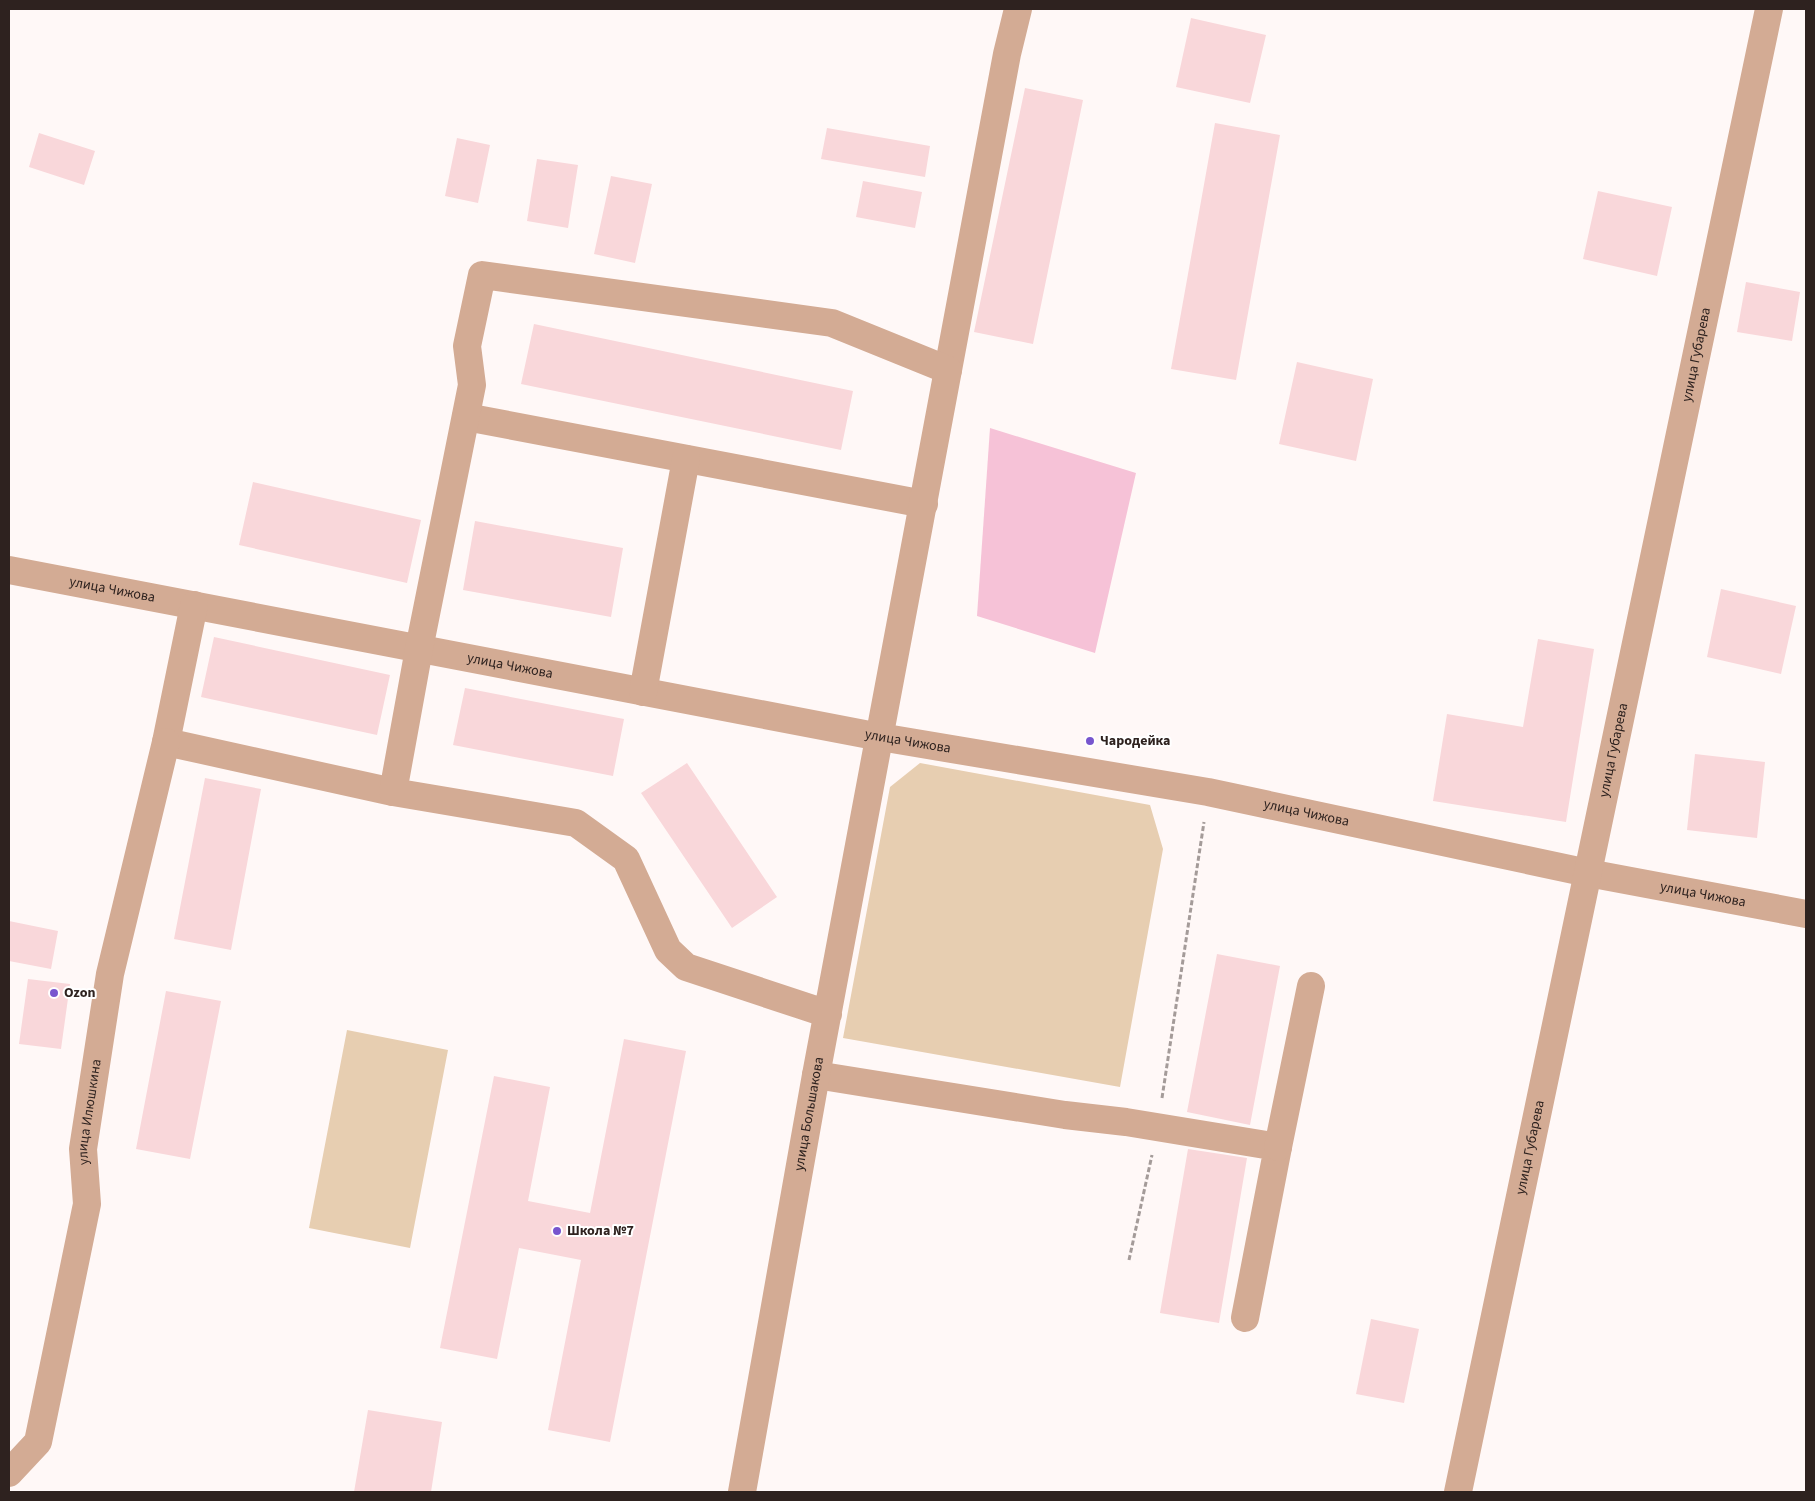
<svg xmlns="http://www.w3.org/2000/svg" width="1815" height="1501" font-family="'Source Sans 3',sans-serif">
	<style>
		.green { fill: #e7ceb1 }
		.water { fill: #f6c2d7 }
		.building { fill: #f9d7da }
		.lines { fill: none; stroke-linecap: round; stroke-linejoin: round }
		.path { stroke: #a49b99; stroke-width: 3; stroke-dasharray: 5 2.5; stroke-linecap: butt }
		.minor { stroke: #d3ab94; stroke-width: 28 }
		.poi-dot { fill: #7755ce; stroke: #fff; stroke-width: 2 }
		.labels { text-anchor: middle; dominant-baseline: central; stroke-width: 4; stroke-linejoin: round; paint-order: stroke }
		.street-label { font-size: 14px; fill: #2e221f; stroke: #fff }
		.poi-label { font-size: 14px; font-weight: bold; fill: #2e221f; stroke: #fff; text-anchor: start }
	</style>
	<rect width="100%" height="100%" fill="#fff8f7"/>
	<path class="green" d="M920,763L1150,805L1163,849L1120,1087L843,1038L890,787Z
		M347,1030L448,1050L410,1248L309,1228Z"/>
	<path class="water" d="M990,428L1136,473L1095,653L977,616Z"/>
	<path class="building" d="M1191,18L1266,35L1250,103L1176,87Z
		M1025,88L1083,100L1033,344L974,332Z
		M1215,123L1280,135L1236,380L1171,369Z
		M827,128L930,146L925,177L821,159Z
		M39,133L95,151L84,185L29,167Z
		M457,138L490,145L478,203L445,196Z
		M537,159L578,165L568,228L527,221Z
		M611,176L652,184L635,263L594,254Z
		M863,181L922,192L915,228L856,217Z
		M1598,191L1672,207L1657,276L1583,259Z
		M1746,282L1800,292L1792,341L1737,332Z
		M534,324L853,391L841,450L521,384Z
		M1297,362L1373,379L1356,461L1279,444Z
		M253,482L421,520L407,583L239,545Z
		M475,521L623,548L611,617L463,590Z
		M1721,589L1796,606L1781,674L1707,657Z
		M214,637L390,675L377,735L201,697Z
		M1538,639L1594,649L1566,822L1433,801L1447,714L1523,727Z
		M465,688L624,719L613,776L453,745Z
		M1695,754L1765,762L1757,838L1687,830Z
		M687,763L777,897L732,928L641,793Z
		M205,778L261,789L231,950L174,939Z
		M9,921L58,931L51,969L9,961Z
		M1217,954L1280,966L1250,1125L1187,1112Z
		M28,979L70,984L61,1049L19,1044Z
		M166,991L221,1001L190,1159L136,1149Z
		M624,1039L686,1051L610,1442L548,1430L581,1260L519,1248L497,1359L440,1348L494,1076L550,1087L528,1201L590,1213Z
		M1188,1149L1247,1158L1219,1323L1160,1313Z
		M1371,1319L1419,1329L1404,1403L1356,1394Z
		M368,1410L442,1422L431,1492H354Z"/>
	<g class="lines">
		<path class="path" d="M1162,1098L1204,822
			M1129,1260L1152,1155"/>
		<g class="minor">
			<path d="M948,370L1007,54L1018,9"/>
			<path d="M466,417L924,504"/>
			<path id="s1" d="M9,570L880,737L1208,792L1588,873L1806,914"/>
			<path d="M194,605L166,742L393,792"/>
			<path d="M643,692L686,459"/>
			<path d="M816,1075L1065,1115L1126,1122L1278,1147L1245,1318"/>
			<path d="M1278,1147L1311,986"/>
			<path id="s2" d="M9,1473L38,1442L87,1204L83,1149L110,974L166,742"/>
			<path id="s3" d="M742,1492L816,1075L948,370L832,323L482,275L467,346L472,385L419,649L393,792L576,823L626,859L668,950L686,967L828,1014"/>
			<path id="s4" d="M1458,1492L1769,9"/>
		</g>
	</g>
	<g class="poi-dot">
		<circle cx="1090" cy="741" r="5"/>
		<circle cx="54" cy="993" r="5"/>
		<circle cx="557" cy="1231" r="5"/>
	</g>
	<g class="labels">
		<g class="street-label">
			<text stroke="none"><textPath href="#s4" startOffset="1162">улица Губарева</textPath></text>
			<text stroke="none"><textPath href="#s1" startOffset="105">улица Чижова</textPath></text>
			<text stroke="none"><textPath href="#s1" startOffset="510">улица Чижова</textPath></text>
			<text stroke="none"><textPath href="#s1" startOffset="915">улица Чижова</textPath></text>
			<text stroke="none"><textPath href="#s4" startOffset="758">улица Губарева</textPath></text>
			<text stroke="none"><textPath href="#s1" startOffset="1320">улица Чижова</textPath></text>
			<text stroke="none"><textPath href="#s1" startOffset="1725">улица Чижова</textPath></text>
			<text stroke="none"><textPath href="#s2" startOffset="378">улица Илюшкина</textPath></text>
			<text stroke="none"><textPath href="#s3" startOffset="384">улица Большакова</textPath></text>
			<text stroke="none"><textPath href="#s4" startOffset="352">улица Губарева</textPath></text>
		</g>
		<g class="poi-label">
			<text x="1100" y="741">Чародейка</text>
			<text x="64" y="993">Ozon</text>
			<text x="567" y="1231">Школа №7</text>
		</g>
	</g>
	<rect width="1815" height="1501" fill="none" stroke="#2e221f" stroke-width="20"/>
</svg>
